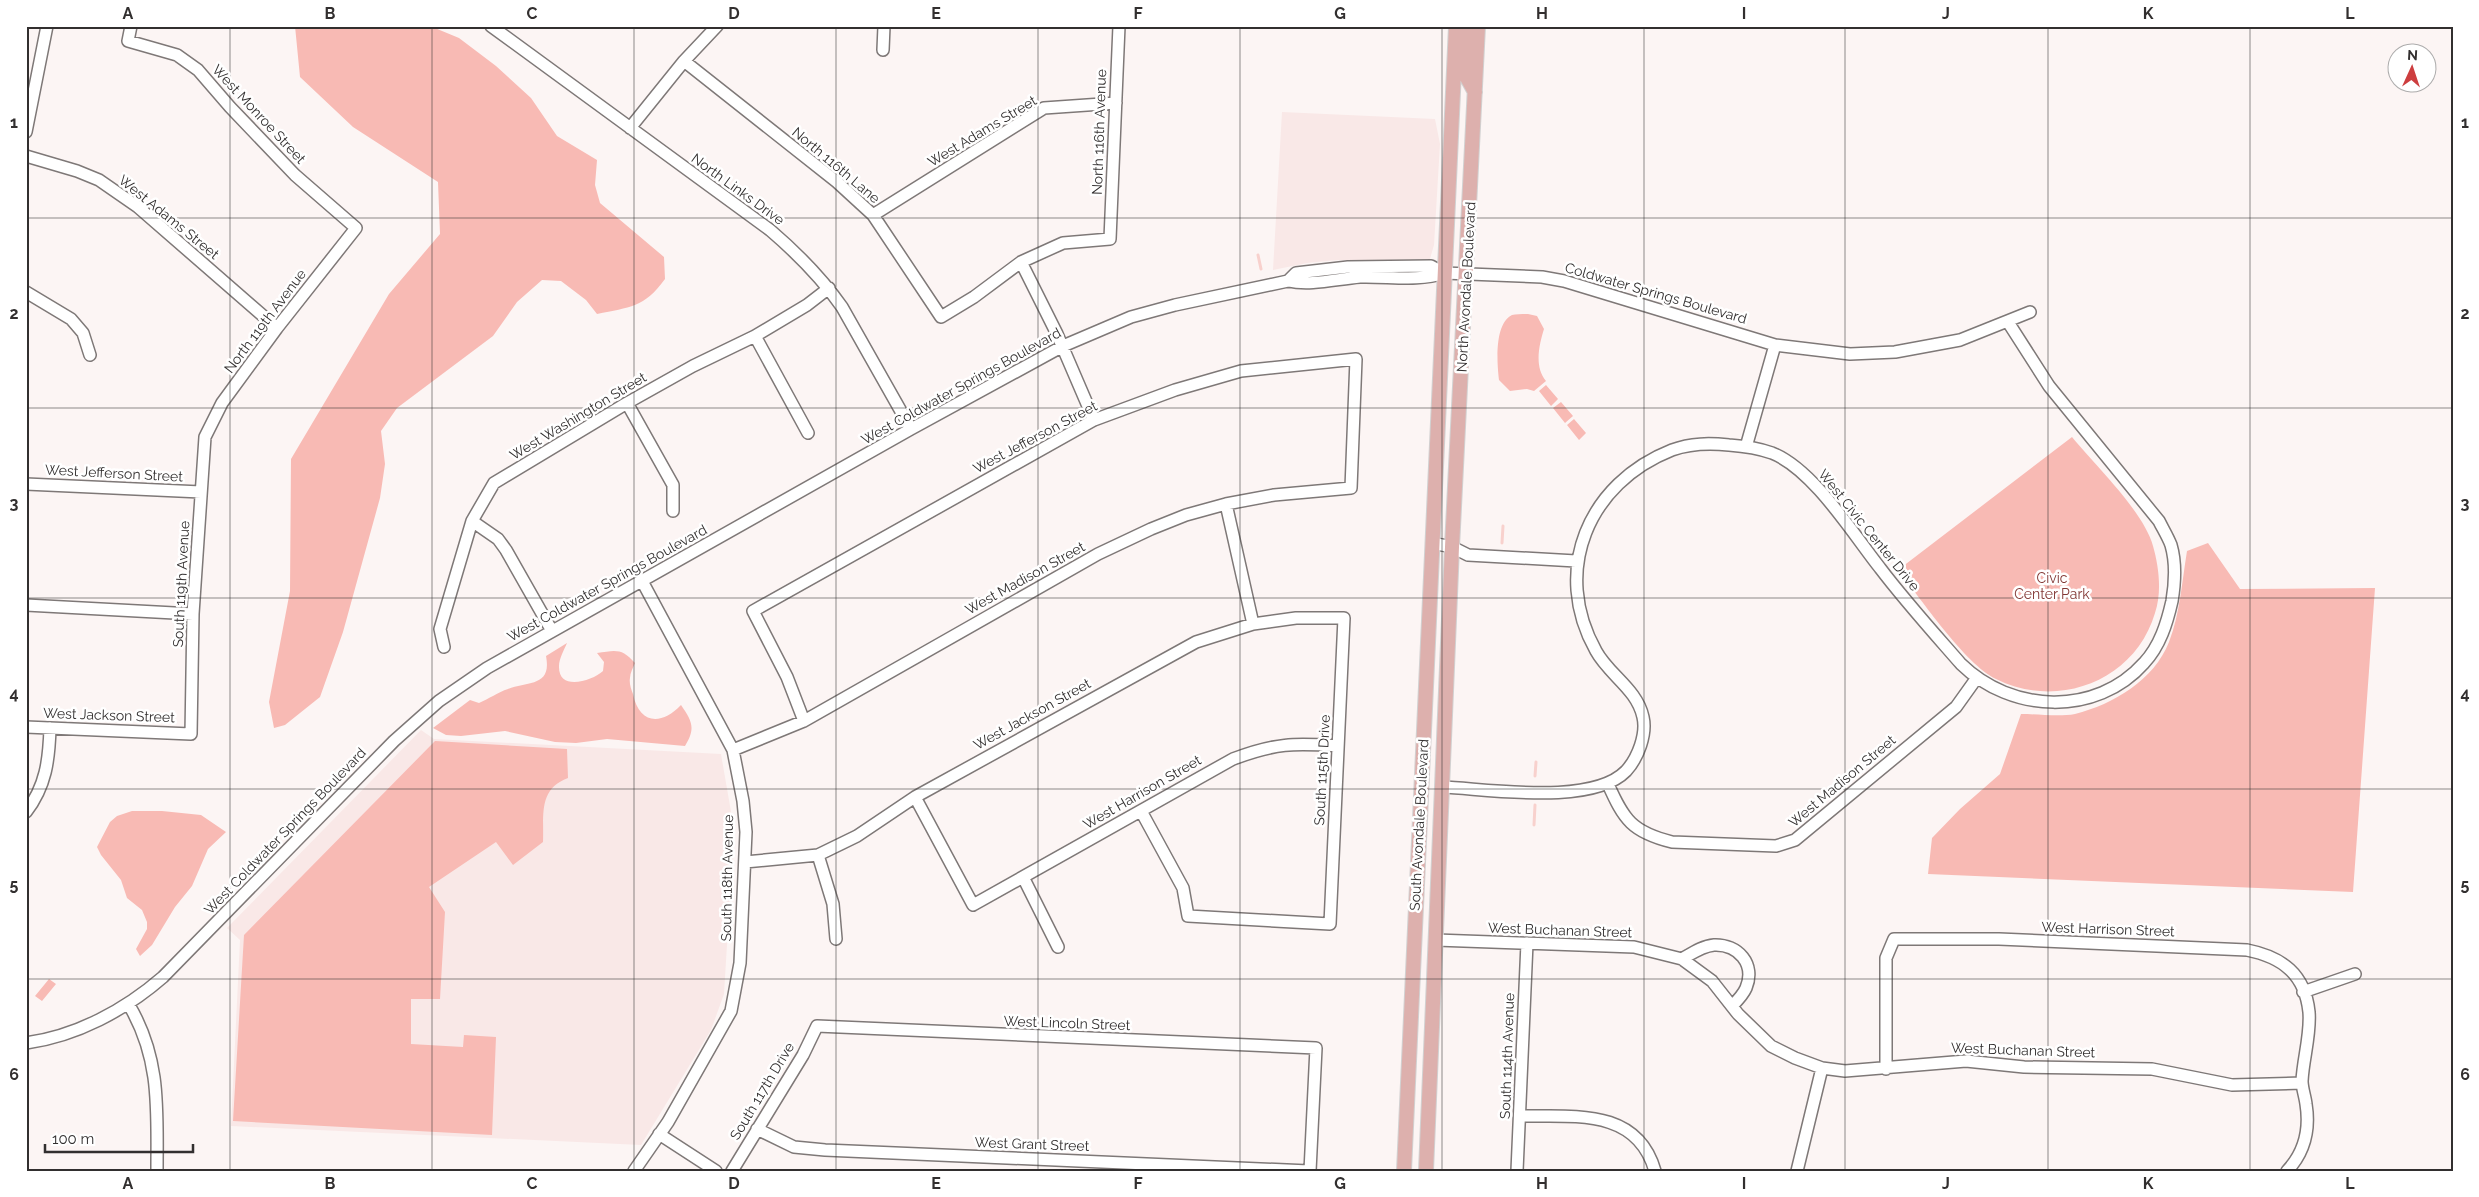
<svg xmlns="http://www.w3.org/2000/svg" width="2479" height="1197" font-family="Raleway,sans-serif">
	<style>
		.built { fill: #f9e8e7 }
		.green { fill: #f8bab4 }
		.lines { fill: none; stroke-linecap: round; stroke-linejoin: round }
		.stream { stroke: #f8d1cd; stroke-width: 3 }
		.minor-casing { stroke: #7e7877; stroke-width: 14 }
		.major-casing { stroke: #d2d1d1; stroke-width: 16 }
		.minor { stroke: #fff; stroke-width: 11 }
		.major { stroke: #ddb0ad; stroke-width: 14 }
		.grid { fill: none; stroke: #322f2f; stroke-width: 1; stroke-opacity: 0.55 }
		.labels { text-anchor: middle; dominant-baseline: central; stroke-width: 5; stroke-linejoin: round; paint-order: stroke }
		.street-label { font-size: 14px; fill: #322f2f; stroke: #fff }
		.park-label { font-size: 14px; fill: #823734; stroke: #fff }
		.neatline { fill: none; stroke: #322f2f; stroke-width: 2 }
		.grid-label { font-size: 16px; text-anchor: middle; font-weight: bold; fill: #322f2f }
	</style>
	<rect width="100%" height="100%" fill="#fcf5f4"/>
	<path class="built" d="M1282,112L1435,119L1440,144L1434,245L1430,259L1423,262L1337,260L1307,263L1273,270Z
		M421,730L434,739L721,754L734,829L724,994L711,1030L641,1145L231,1126L240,940L227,928Z"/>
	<path class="green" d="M295,26H430L459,38L496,66L531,98L557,136L597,160L595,185L600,203L664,257L665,279C644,308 630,307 597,314L586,300L561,281L542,280L517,302L493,336L397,408L381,431L385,464L380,498L343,632L320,697L285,725L274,728L269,702L290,591L291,459L389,294L440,234L438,182L353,127L300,77Z
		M1528,314L1537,316L1544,329C1539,345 1534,367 1546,381L1534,391L1527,389L1510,391L1499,380C1497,363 1494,324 1512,315C1516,314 1524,314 1528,314Z
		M1546,385L1558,399L1551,406L1539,391Z
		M1561,402L1573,416L1565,423L1553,408Z
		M1574,419L1586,433L1579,440L1567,425Z
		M2072,437C2095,465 2144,512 2153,546C2159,567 2162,592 2155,613C2135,681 2058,710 1996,679C1965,664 1921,599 1898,570Z
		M2208,543L2240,589L2375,588L2353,892L1928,874L1932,838L1960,809L2000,774L2021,714C2038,714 2059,717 2075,714C2114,704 2154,680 2169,642C2180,614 2182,581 2187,551Z
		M567,643C564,650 559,659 559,666C558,692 592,681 603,671L604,662L597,653C616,650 622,648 635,663C633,668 630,673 630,678C629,683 631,689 633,694C639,724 661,726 681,705C692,721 696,728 685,746L607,739L576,743L555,742L505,731L461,736L446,735L433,728L470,700L479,703C489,699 498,692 508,689C528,681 552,687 546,656Z
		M435,741L567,749L568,778C538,789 544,815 543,842L513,865L496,842L429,887L445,912L440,999H411V1044L463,1047L464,1035L496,1037L492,1135L233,1121L244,935Z
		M132,811H162L201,815L226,832L208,849L192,886L175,907L152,945L140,956L136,949L147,929V922L142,910L127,898L121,880L101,855L97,847L110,822L117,816Z
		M49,979L56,984L42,1001L35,996Z"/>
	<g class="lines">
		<path class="stream" d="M1258,255L1261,269
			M1502,543L1503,526
			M1535,776L1536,762
			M1534,825L1535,805"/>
		<defs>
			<path id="minor" d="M491,26L770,230C798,254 821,277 842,307L911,429
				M883,50L884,26
				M684,61L837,182L873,215L941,317L974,297L1021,262L1063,243L1110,239L1119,26
				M630,128L684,61L717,26
				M26,132L47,26
				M26,156L77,171L99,180L138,207L277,328
				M873,215L1044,108L1116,103
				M1021,262L1057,334L1094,420
				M1288,281L1296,273L1348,267L1431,266L1444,273
				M26,292L71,319L83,333L90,355
				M755,336L808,433
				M627,403L673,485V511
				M1746,447L1775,345
				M26,484L201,492
				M1226,504L1253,624
				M472,521L498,539L506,550L552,631
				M1432,543L1452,547L1468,555L1576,561
				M26,605L193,614
				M444,647L440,629L472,521L494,483L627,403L693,366L755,336L807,305L829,288
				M26,727L191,734L193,614L205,437L222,403L277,328L356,228L295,175L230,107L198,70L177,55L128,41L131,26
				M733,750L804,721L1098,554L1151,529L1186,515L1226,504L1274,495L1351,488L1356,359L1241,371L1175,390L1094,420L753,611L787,677L804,721
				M1608,784C1624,820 1632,832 1672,842L1776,846L1795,840L1956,707L1976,679
				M1443,787C1489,789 1592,806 1626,771C1638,758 1647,734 1643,717C1637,689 1609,675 1596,651C1551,571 1588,483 1672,450C1691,443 1709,443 1729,445C1743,446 1758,448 1772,453C1813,469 1853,534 1880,568C1905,601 1934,633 1961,664C2011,713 2096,717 2144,663C2160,646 2167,623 2172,601C2175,583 2176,562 2171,545C2168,537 2163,529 2159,521L2049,386L2008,322
				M915,797L973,905L1233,759C1275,743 1294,743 1338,746
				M26,812C46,786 49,760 50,728
				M818,855L833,904L836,939
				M745,862L818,855L857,836L915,797L1196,642L1253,624L1296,618H1344L1330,924L1188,916L1183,888L1141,811
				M1023,877L1058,947
				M1436,940L1634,947L1682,959L1712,981L1738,1014L1771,1046L1795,1058L1822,1068L1845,1071L1966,1061L2024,1067L2152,1069L2232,1085L2302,1083
				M1682,959C1691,954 1702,946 1714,945C1738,944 1756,964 1746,988C1743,995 1737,1001 1732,1006
				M2303,992L2355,974
				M129,1005C161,1059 157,1110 157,1171
				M26,1043C77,1036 125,1010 163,977L394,741L439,701L487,668L911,429L1063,346L1131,317L1175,305L1288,281C1311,286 1336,279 1360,277C1388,276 1418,282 1444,273L1542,277L1564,281L1775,345L1850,354L1895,352L1960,340L2030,312
				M1886,1069V958L1894,939H1999L2247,950C2282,957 2305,974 2309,1012C2311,1034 2303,1059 2302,1081C2302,1088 2305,1096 2306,1104C2310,1129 2305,1152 2287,1171
				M1520,1116C1572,1117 1637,1107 1655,1171
				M757,1129L794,1147L825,1150L1309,1171
				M659,1134L716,1171
				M634,1171L668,1122L731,1011L740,963L746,832L743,801L733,750L642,581
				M732,1171L803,1055L817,1026L1316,1048L1310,1171
				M1517,1171L1527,943
				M1797,1171L1822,1068"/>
			<path id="major" d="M1467,26L1465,74L1475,92
				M1404,1171L1456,26
				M1426,1171L1452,547L1478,26"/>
		</defs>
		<use href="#minor" class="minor-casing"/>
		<use href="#major" class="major-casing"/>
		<use href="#minor" class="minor"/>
		<use href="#major" class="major"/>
	</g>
	<path class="grid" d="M230,26V1171M432,26V1171M634,26V1171M836,26V1171M1038,26V1171M1240,26V1171M1442,26V1171M1644,26V1171M1845,26V1171M2048,26V1171M2250,26V1171M26,218H2453M26,408H2453M26,598H2453M26,789H2453M26,979H2453"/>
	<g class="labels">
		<g class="street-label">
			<text transform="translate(259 114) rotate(47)">West Monroe Street</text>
			<text transform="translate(982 131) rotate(-31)">West Adams Street</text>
			<text transform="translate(1099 132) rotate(-88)">North 116th Avenue</text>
			<text transform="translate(836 165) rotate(40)">North 116th Lane</text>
			<text transform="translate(738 189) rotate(36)">North Links Drive</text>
			<text transform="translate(169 217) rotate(39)">West Adams Street</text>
			<text transform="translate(1466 287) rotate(-87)">North Avondale Boulevard</text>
			<text transform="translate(1656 293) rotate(16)">Coldwater Springs Boulevard</text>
			<text transform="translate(265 321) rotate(-53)">North 119th Avenue</text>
			<text transform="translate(961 386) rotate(-29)">West Coldwater Springs Boulevard</text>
			<text transform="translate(578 416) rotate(-31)">West Washington Street</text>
			<text transform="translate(1035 437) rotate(-28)">West Jefferson Street</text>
			<text transform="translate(114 473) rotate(3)">West Jefferson Street</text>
			<text transform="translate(1869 530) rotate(51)">West Civic Center Drive</text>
			<text transform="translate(1025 578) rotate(-29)">West Madison Street</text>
			<text transform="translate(607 583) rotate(-29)">West Coldwater Springs Boulevard</text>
			<text transform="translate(181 584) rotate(-87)">South 119th Avenue</text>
			<text transform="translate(1032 714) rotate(-29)">West Jackson Street</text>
			<text transform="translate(109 715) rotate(2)">West Jackson Street</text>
			<text transform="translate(1322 770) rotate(-87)">South 115th Drive</text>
			<text transform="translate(1842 781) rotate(-40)">West Madison Street</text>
			<text transform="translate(1142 792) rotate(-30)">West Harrison Street</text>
			<text transform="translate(1419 825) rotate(-87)">South Avondale Boulevard</text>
			<text transform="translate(285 831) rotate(-46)">West Coldwater Springs Boulevard</text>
			<text transform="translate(727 878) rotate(-89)">South 118th Avenue</text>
			<text transform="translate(2108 929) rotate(2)">West Harrison Street</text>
			<text transform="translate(1560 930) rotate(2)">West Buchanan Street</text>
			<text transform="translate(1067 1023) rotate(2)">West Lincoln Street</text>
			<text transform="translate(2023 1050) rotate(2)">West Buchanan Street</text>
			<text transform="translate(1507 1056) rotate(-88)">South 114th Avenue</text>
			<text transform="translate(762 1091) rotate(-59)">South 117th Drive</text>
			<text transform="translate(1032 1144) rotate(2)">West Grant Street</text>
		</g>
		<g class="park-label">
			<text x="2052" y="578">Civic<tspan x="2052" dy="16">Center Park</tspan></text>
		</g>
	</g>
	<rect width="2479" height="1197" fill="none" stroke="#ffffff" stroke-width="55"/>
	<g transform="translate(2412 68) rotate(3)"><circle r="24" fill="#ffffff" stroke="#adacac"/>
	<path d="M0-4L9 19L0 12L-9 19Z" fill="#cd3e3f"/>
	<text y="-8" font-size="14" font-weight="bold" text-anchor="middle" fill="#322f2f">N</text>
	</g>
	<path d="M45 1144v8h148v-8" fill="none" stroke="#322f2f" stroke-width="2.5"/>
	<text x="52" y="1144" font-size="15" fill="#322f2f" stroke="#ffffff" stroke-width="4" paint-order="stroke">100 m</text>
	<rect x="28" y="28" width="2424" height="1142" class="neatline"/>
	<g class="grid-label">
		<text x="128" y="19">A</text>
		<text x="330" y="19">B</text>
		<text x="532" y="19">C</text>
		<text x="734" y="19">D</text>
		<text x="936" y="19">E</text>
		<text x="1138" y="19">F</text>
		<text x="1340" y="19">G</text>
		<text x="1542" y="19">H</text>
		<text x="1744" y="19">I</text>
		<text x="1946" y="19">J</text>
		<text x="2148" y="19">K</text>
		<text x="2350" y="19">L</text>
		<text x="14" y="128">1</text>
		<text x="2465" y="128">1</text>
		<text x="14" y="319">2</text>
		<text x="2465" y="319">2</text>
		<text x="14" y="509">3</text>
		<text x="2465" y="509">3</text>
		<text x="14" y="699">4</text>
		<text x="2465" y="699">4</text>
		<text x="14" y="890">5</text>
		<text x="2465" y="890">5</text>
		<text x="14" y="1080">6</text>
		<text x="2465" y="1080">6</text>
		<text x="128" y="1189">A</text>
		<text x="330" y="1189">B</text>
		<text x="532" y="1189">C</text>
		<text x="734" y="1189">D</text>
		<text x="936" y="1189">E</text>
		<text x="1138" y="1189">F</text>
		<text x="1340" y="1189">G</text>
		<text x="1542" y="1189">H</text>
		<text x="1744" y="1189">I</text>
		<text x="1946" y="1189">J</text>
		<text x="2148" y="1189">K</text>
		<text x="2350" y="1189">L</text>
	</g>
</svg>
